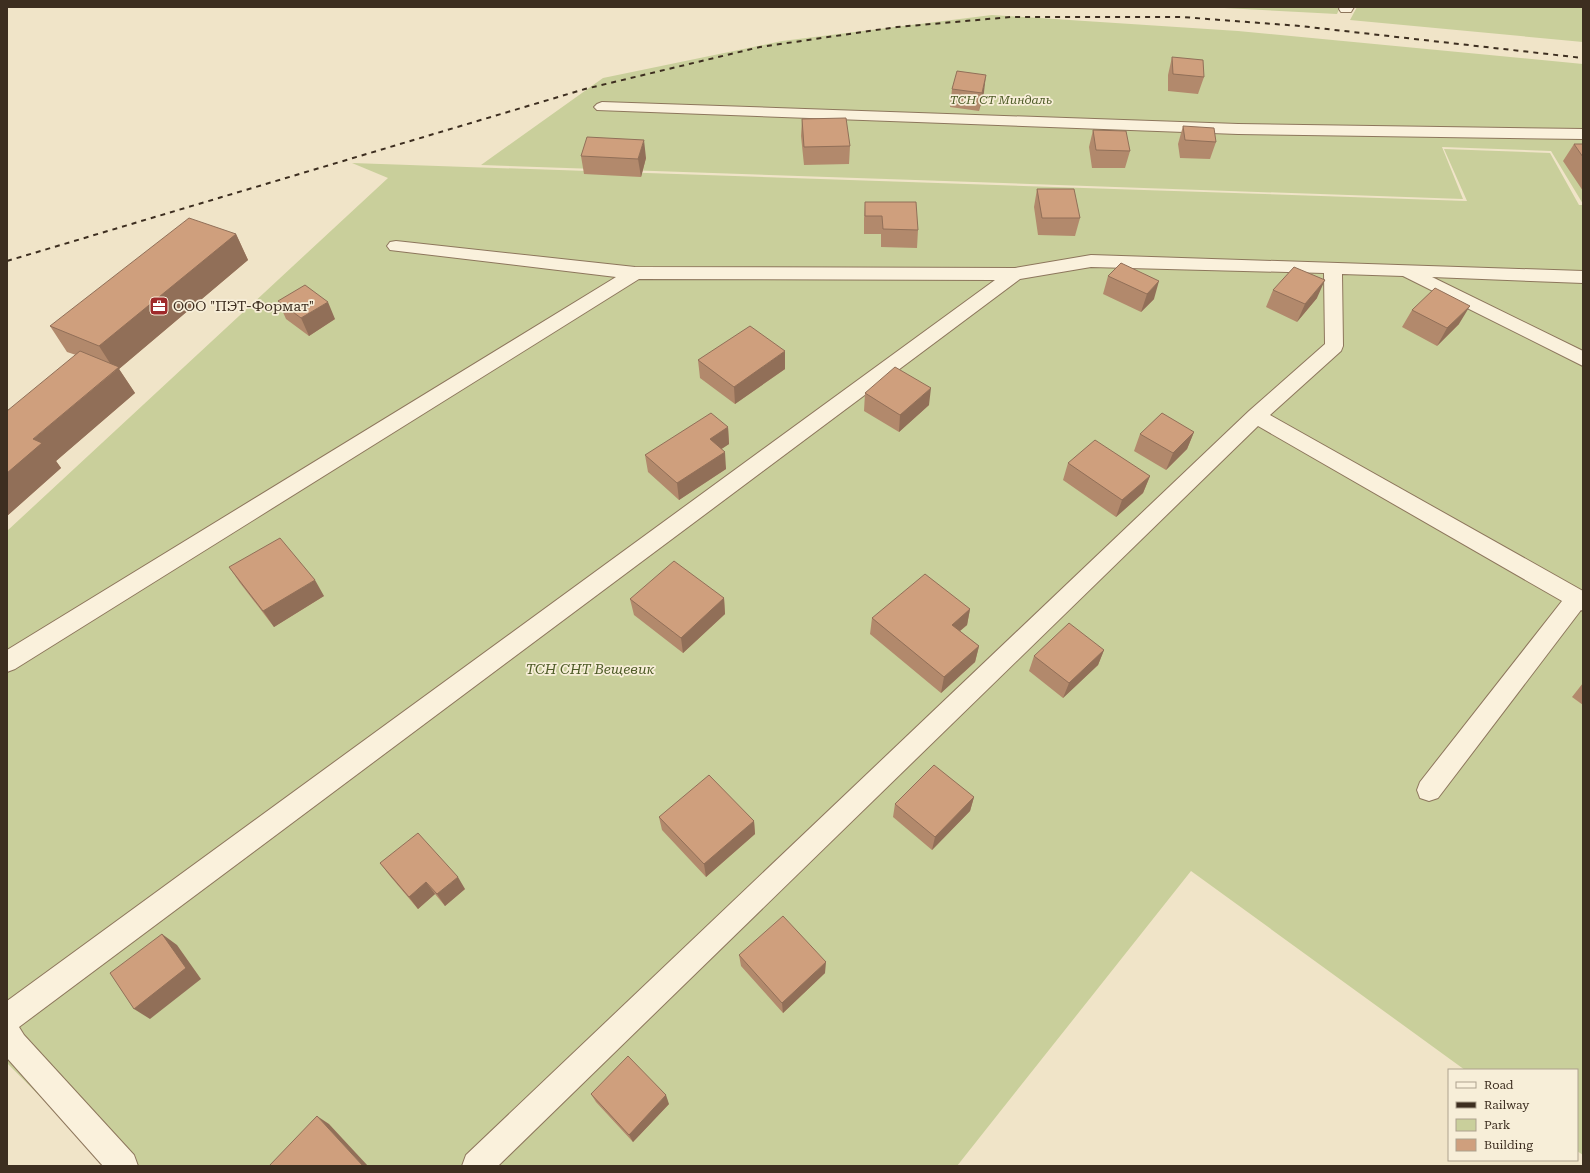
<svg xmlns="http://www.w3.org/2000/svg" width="1590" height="1173" font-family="'Roboto Serif',serif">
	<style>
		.green { fill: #c9cf9b }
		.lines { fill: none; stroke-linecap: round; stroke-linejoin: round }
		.lane-casing { stroke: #8d765c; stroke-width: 2 }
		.street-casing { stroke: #8d765c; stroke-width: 2 }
		.lane { fill: #faf1dc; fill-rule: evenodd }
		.street { fill: #faf1dc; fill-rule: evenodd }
		.rail { stroke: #3d2e20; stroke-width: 2; stroke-dasharray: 5 5; stroke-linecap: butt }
		.wall { fill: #b2896c }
		.shaded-wall { fill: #916f58 }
		.building { fill: #cf9f7d; stroke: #916f58 }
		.labels { text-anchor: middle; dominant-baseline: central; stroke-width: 3.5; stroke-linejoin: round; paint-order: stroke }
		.far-park-label { font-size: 12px; font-style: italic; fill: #4d5a26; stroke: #f7eed8 }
		.poi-label { font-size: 14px; fill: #3d2e20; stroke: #f7eed8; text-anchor: start }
		.park-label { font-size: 14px; font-style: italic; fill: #4d5a26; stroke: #f7eed8 }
	</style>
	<rect width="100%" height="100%" fill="#f0e4c8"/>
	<path class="green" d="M1205,7H1340L1337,14Z
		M1357,7H1583V42L1350,20Z
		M992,15L1238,31L1583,64V204L1551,151L1442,147L1463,199L481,165L603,78L782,41Z
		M1444,149L1550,153L1579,205H1583V1155L1577,1151V1070H1465L1191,871L957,1166H109L7,1063V531L388,178L352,163L1467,201Z"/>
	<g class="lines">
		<defs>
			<path id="lane" d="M602,102L1238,124L1583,129V139L1238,134L597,110L594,107L597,104Z
				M396,241L635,267L1015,268L1091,255L1583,271V283L1432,277L1583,351V366L1403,276L1342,274L1343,346L1341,351L1270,415L1583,591V611L1581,610L1438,798L1429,801L1420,798L1417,790L1420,782L1562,601L1258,426L498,1166H462L466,1155L1249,411L1325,344L1324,273L1091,267L1020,279L19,1027L24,1035L134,1155L138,1166H103L7,1058V1001L995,280L639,279L15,669L7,672V650L616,277L390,250L387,246L390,242Z"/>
			<path id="street" d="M1340,7H1354L1351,12H1341L1339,9Z"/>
		</defs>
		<use href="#lane" class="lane-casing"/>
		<use href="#street" class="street-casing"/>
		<use href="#lane" class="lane"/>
		<use href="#street" class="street"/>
		<path class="rail" d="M7,261L585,89L760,47L897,27L1011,17H1182L1300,26L1583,58"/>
	</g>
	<path class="wall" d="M1393,7H1401V8Z
		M1172,57L1204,77L1198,94L1168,91V75Z
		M952,89L984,92L979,111L950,107Z
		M802,119L850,146L849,164L804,165L801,136Z
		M1183,126L1216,142L1210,159L1180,158L1178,144Z
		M1093,130L1130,151L1125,168H1092L1089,147Z
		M1574,144H1583V191L1563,161Z
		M581,156L646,158L641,177L584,174Z
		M1037,189L1080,218L1075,236L1038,235L1034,207Z
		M865,202L918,230L917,248L881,247V234H864V219Z
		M236,234L248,260L119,369L135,393L56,461L61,468L7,516L76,355L67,352L50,326Z
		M1121,263L1154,299L1141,312L1103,294L1108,276Z
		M1273,290L1317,298L1297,322L1266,307Z
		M278,301L335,319L309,336L286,319Z
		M1412,310L1459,324L1437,346L1402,327Z
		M698,360L785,369L735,404L700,378Z
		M865,393L929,405L899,432L864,411Z
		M728,427L729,444L721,449L726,469L679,500L648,472L645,455Z
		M1194,432L1187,449L1166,470L1134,451L1140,434Z
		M1068,463L1150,476L1143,493L1116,517L1063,480Z
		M229,567L324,596L274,627L240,583Z
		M724,598L725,614L683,653L634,615L630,599Z
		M970,609L967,625L960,631L979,646L975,662L941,693L870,634L872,618Z
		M1104,650L1098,665L1063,698L1029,671L1034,656Z
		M1583,683V705L1572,697Z
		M974,797L970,811L932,850L893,817L895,804Z
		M659,817L754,821L755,834L706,877L662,830Z
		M380,863L465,889L445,906L435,894L418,909L390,876Z
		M739,955L825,973L783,1013L741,966Z
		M591,1094L669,1104L633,1142L596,1102Z"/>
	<path class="shaded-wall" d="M986,75L984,92L979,111L982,93Z
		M644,140L646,158L641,177L638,159Z
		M236,234L248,260L119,369L135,393L56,461L61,468L7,516V473L33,439L115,371L99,346Z
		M1325,280L1317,298L1297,322L1305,304Z
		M1159,281L1154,299L1141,312L1147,294Z
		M328,302L335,319L309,336L301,318Z
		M1470,306L1459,324L1437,346L1447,328Z
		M785,351V369L735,404L734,387Z
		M931,388L929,405L899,432L900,415Z
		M728,427L729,444L711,456L710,439Z
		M1194,432L1187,449L1166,470L1173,453Z
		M725,452L726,469L679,500L677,483Z
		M1150,476L1143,493L1116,517L1122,500Z
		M315,580L324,596L274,627L263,611Z
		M724,598L725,614L683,653L681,638Z
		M970,609L967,625L949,640L952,625Z
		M979,646L975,662L941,693L944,677Z
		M1104,650L1098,665L1063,698L1069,683Z
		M974,797L970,811L932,850L935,837Z
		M754,821L755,834L706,877L704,864Z
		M458,877L465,889L445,906L437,894Z
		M426,882L435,894L418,909L409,897Z
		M162,934L177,945L201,979L150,1019L134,1009Z
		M826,962L825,973L783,1013L782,1003Z
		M666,1095L669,1104L633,1142L629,1135Z
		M317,1116L329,1124L368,1166H363Z"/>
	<path class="building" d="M1172,57L1203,60L1204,77L1173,74Z
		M957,71L986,75L982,93L952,89Z
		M846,118L850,146L804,147L802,119Z
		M1183,126L1214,128L1216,142L1185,140Z
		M1093,130L1126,131L1130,151L1096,150Z
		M587,137L644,140L638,159L581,156Z
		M1574,144H1583V157Z
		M1037,189H1074L1080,218H1042Z
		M865,202H916L918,230L883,229L882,216H865Z
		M189,218L236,234L99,346L50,326Z
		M1121,263L1159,281L1147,294L1108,276Z
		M1294,267L1325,280L1305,304L1273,290Z
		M305,285L328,302L301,318L278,301Z
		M1435,288L1470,306L1447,328L1412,310Z
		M750,326L785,351L734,387L698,360Z
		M80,351L119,367L33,439L42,443L7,473V411Z
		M895,367L931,388L900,415L865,393Z
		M711,413L728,427L710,439L725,452L677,483L645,455Z
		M1162,413L1194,432L1173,453L1140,434Z
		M1095,440L1150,476L1122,500L1068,463Z
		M280,538L315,580L263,611L229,567Z
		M674,561L724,598L681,638L630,599Z
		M925,574L970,609L952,625L979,646L944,677L872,618Z
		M1069,623L1104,650L1069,683L1034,656Z
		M934,765L974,797L935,837L895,804Z
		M709,775L754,821L704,864L659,817Z
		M418,833L458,877L437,894L426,882L409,897L380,863Z
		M783,916L826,962L782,1003L739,955Z
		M162,934L186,968L134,1009L110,973Z
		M628,1056L666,1095L629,1135L591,1094Z
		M317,1116L363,1166H269Z"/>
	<defs>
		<symbol id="office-square" viewBox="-11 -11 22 22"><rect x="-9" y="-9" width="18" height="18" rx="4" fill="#9e2a2b" stroke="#f7eed8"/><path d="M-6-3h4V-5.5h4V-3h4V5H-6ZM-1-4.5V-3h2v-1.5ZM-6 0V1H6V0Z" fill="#fff"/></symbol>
	</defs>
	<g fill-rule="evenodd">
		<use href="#office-square" x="148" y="295" width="22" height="22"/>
	</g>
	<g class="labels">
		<g class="far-park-label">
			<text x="1001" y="100">ТСН СТ Миндаль</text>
		</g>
		<g class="poi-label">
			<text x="173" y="306">ООО "ПЭТ-Формат"</text>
		</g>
		<g class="park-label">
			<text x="590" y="669">ТСН СНТ Вещевик</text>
		</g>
	</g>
	<rect width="1590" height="1173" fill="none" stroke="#3d2e20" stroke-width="16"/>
	<rect x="1448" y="1069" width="130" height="92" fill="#f7eed8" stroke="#ada18e"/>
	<rect x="1456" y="1082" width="20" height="6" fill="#faf1dc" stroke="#ada18e"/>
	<text x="1484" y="1089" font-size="12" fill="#3d2e20">Road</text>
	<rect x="1456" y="1102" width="20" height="6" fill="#3d2e20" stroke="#ada18e"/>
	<text x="1484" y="1109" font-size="12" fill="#3d2e20">Railway</text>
	<rect x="1456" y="1119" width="20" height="12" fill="#c9cf9b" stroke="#ada18e"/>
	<text x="1484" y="1129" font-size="12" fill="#3d2e20">Park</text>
	<rect x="1456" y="1139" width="20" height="12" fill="#cf9f7d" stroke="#ada18e"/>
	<text x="1484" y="1149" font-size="12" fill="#3d2e20">Building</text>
</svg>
